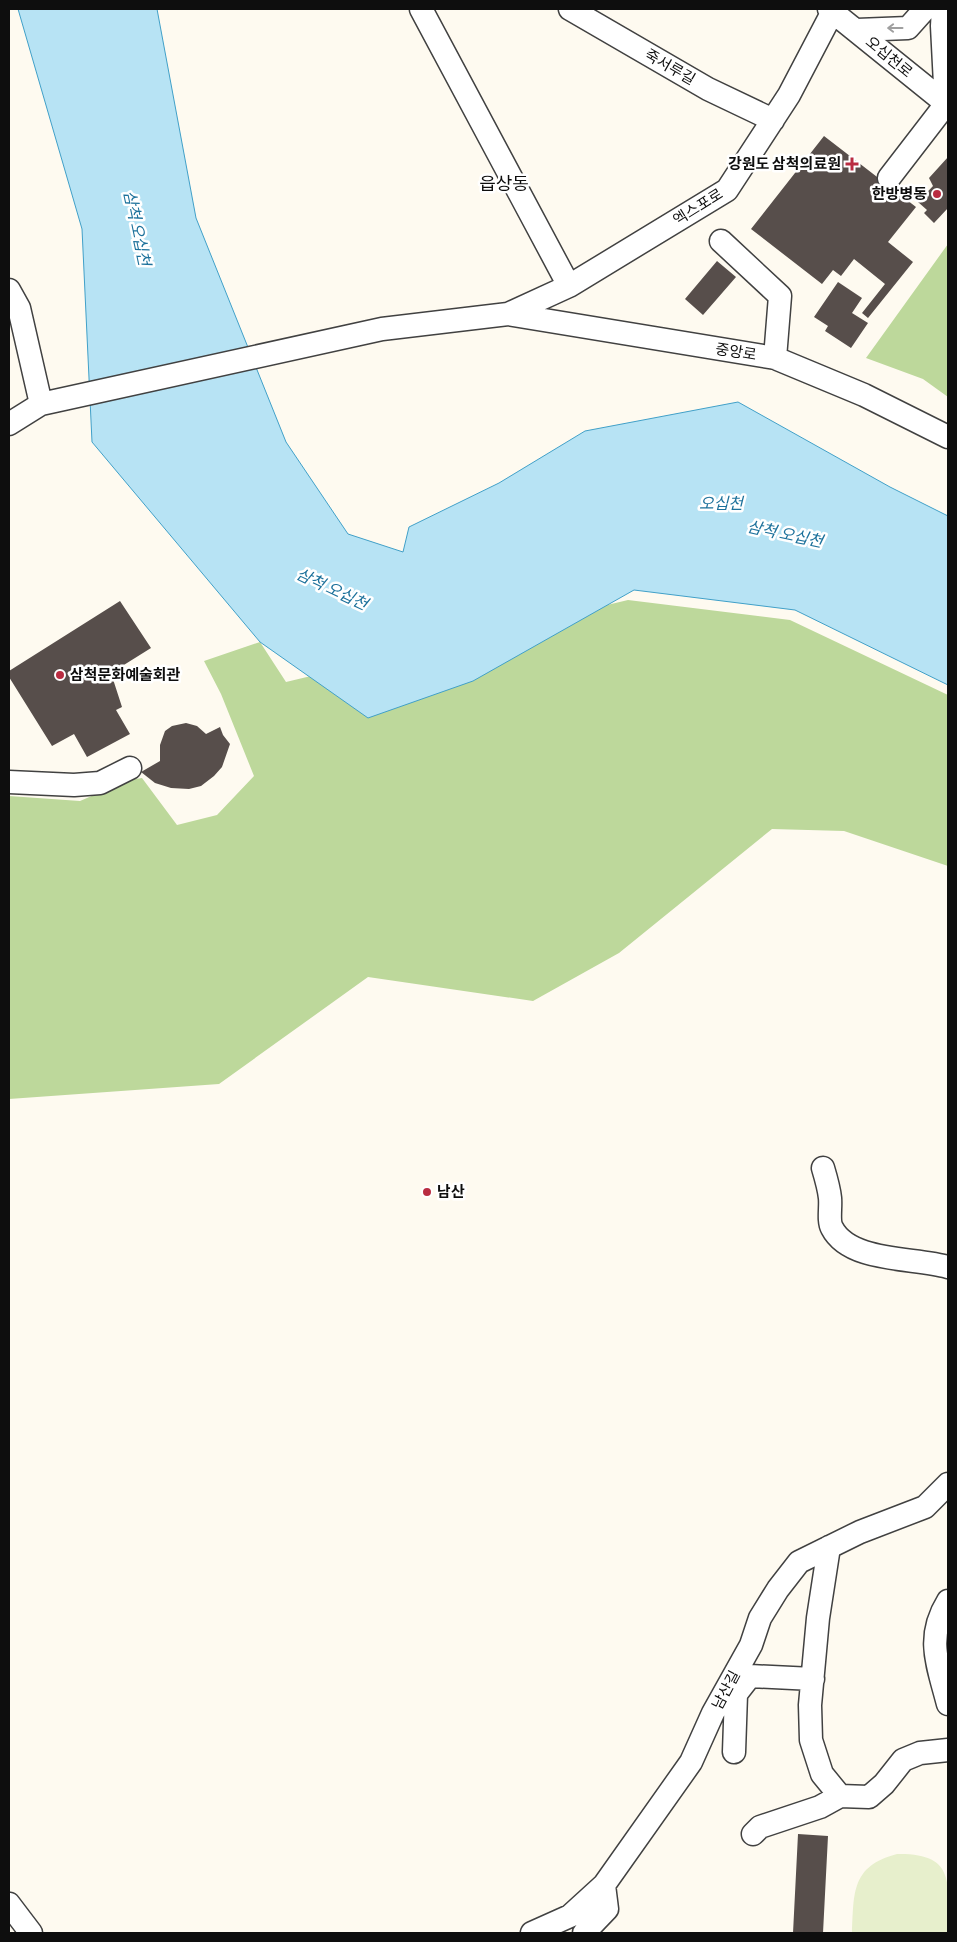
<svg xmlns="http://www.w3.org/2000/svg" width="957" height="1942" font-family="Bitter,'Noto Sans KR',serif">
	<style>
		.forest { fill: #bdd89b }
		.pitch { fill: #e7efcc }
		.water { fill: #b7e3f4; stroke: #41a0c8 }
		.building { fill: #574e4b }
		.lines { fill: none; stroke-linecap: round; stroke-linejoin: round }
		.minor-casing { stroke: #414141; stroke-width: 25 }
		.minor { stroke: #fff; stroke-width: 22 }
		.oneway { stroke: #9f9f9f }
		.poi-dot { fill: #b92c41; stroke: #fff; stroke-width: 2 }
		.labels { text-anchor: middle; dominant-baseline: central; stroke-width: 5; stroke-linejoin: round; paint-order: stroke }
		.street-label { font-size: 15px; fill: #0e0e0e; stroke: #fff }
		.poi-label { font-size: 15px; font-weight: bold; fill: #0e0e0e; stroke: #fff; text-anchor: end }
		.water-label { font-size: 16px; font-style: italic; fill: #1c719b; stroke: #fff }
		.quarter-label { font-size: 18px; fill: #0e0e0e; stroke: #fff }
	</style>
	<rect width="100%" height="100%" fill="#fefaf0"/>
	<path class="forest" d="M948,244V397L923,379L866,358Z
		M628,600L790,620L948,695V866L844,831L772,829L619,953L533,1001L368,977L219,1084L9,1099V796L80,801L129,780L142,778L177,825L217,815L254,776L221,694L204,661L260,642L286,682Z"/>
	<path class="pitch" d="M897,1854C957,1853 948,1884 948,1933H852C854,1893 851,1866 897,1854Z"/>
	<path class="water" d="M18,9H157L196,218L286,442L348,534L403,552L409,527L499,483L585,431L738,402L890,487L948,516V685L795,610L634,590L473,681L368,718L260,642L92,442L82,229Z"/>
	<path class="building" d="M824,136L916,207L888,242L913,262L868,318L862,313L885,284L854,259L841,276L833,270L822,284L751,229Z
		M948,157V208L934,223L924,213L927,210L918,202L933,186L929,178Z
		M717,261L736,277L703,315L685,299Z
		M838,282L862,298L852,313L868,323L851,348L825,331L828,326L814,317Z
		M120,601L151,648L111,673L122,707L116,710L130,734L87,757L74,734L52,746L9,677V671Z
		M186,723L197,726L206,734L220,727L223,735L230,744L222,767L214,776L201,786L189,789L171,788L155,783L141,772L160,761V745L165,731L172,726Z
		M798,1834L828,1836L823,1933H793Z"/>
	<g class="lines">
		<defs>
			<path id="minor" d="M421,9L569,286
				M570,9L708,89L773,120
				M829,9L948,105
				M943,9L942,26L946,104
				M857,30L908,28L925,9
				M889,178L946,104
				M721,241L780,296L775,358
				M9,290L19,308L41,404
				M508,314L569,286L727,190L789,95L833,11L832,9
				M9,424L41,404L382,329L508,314L775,358L864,395L948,437
				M9,782L74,785L100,783L130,768
				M823,1168C826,1178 829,1188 830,1198C831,1207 828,1221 832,1228C850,1263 915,1257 948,1267
				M829,1547L818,1618L810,1705L811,1740L822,1774L840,1796
				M948,1601C925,1638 938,1665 948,1704
				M734,1752L736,1694L750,1676L813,1679
				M753,1834L760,1827L820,1807L840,1796L869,1797L884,1784L903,1760L920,1753L948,1750
				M9,1904L31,1933
				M532,1933L570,1916L604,1885L691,1762L713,1713L751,1645L760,1618L778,1589L799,1562L860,1532L925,1507L948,1484
				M584,1933L607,1909L604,1885"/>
		</defs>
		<use href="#minor" class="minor-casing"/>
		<use href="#minor" class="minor"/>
	</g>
	<defs><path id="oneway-shaft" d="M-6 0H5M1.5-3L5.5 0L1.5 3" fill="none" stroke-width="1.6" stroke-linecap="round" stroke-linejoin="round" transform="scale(1.25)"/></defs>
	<use class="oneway" href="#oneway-shaft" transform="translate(895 28) rotate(-180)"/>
	<g class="poi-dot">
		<path d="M849.5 156.5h5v5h5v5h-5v5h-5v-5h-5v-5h5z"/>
		<circle cx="937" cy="194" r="5"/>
		<circle cx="60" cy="675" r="5"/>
		<circle cx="427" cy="1192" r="5"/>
	</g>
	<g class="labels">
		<g class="street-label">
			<text transform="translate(889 57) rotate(39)">오십천로</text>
			<text transform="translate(670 67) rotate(30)">죽서루길</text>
			<text transform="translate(698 207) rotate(-32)">엑스포로</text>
			<text transform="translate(736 352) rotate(9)">중앙로</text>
			<text transform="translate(726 1690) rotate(-62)">남산길</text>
		</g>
		<g class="poi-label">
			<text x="841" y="164">강원도 삼척의료원</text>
			<text x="927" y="194">한방병동</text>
			<text x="70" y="675" text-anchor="start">삼척문화예술회관</text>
			<text x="437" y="1192" text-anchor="start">남산</text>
		</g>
		<g class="water-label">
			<text transform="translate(137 228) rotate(78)">삼척 오십천</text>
			<text x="721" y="503">오십천</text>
			<text transform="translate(785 534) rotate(12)">삼척 오십천</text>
			<text transform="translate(332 589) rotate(25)">삼척 오십천</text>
		</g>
		<g class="quarter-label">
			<text x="504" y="184">읍상동</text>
		</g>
	</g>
	<rect width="957" height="1942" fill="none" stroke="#0e0e0e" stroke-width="20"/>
</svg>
